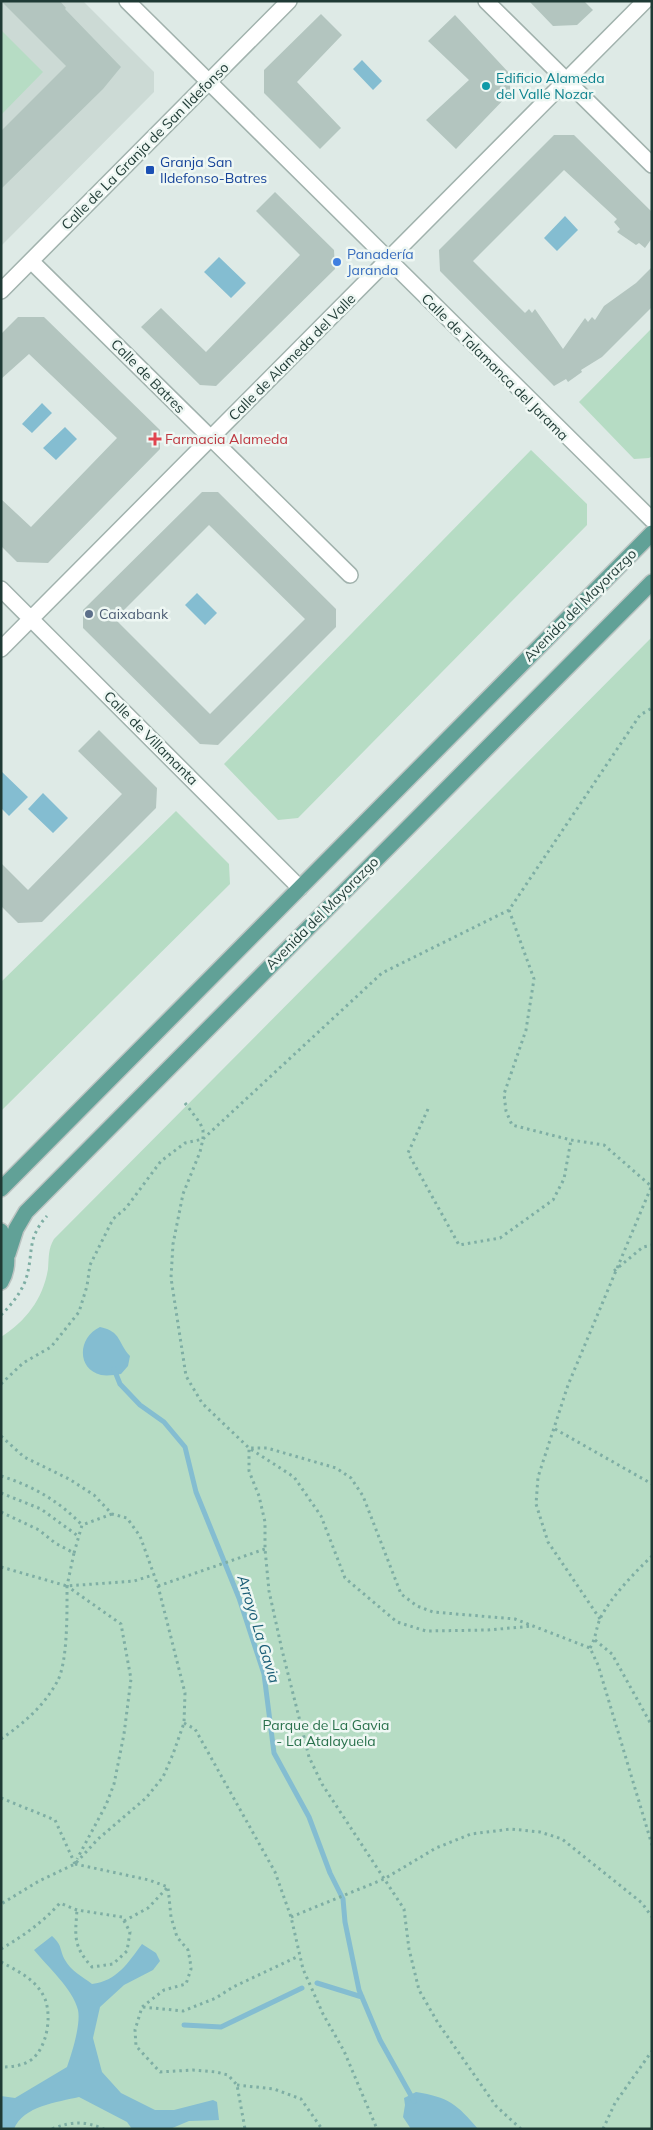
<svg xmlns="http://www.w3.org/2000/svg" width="653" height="2130" font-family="Mulish,sans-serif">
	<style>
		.built { fill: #ccdad5 }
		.green { fill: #b6dcc4 }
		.water { fill: #84bdd1 }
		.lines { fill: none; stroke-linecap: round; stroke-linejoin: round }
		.stream { stroke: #84bdd1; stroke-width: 5 }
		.building { fill: #b3c5bf; fill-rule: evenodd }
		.minor-casing { stroke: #a1b2ad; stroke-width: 18 }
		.major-casing { stroke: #bcc4c2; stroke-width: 18 }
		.path { stroke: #7eaea4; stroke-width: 3; stroke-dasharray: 2.5 4; stroke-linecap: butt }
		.minor { stroke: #fff; stroke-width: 15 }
		.major { stroke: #61a197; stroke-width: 15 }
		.culture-dot { fill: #0f9aa8; stroke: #eef7f3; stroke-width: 2 }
		.transit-dot { fill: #1a4fb4; stroke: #eef7f3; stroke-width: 2 }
		.shop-dot { fill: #3f7fe0; stroke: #eef7f3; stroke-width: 2 }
		.health-dot { fill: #e0444e; stroke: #eef7f3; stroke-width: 2 }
		.service-dot { fill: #5c6f8a; stroke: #eef7f3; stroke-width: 2 }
		.labels { text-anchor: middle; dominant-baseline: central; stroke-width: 5; stroke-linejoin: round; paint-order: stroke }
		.culture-label { font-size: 14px; fill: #0d838f; stroke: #eef7f3; text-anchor: start }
		.street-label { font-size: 14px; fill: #1f3a35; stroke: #eef7f3 }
		.transit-label { font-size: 14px; fill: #164399; stroke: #eef7f3; text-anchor: start }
		.shop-label { font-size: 14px; fill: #366cbe; stroke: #eef7f3; text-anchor: start }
		.health-label { font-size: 14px; fill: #be3a42; stroke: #eef7f3; text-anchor: start }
		.service-label { font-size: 14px; fill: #4e5e75; stroke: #eef7f3; text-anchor: start }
		.park-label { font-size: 14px; fill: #29714c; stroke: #eef7f3 }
		.water-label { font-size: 15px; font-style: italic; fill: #195d76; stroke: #eef7f3 }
	</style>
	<rect width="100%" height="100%" fill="#deeae6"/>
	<path class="built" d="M1,1H83L154,72V92L1,246Z"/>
	<path class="green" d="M1,30L43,72L1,115Z
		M652,328V456L649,458L634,459L579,402Z
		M531,450L587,504V525L298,818L278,820L224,764Z
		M652,637V2129H1V1337C26,1321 43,1299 48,1269C49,1257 48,1249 54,1239Z
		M176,811L229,864L230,884L1,1111V982Z"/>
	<path class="water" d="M362,60L382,81L373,90L353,69Z
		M565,216L578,230L557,251L544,238Z
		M219,257L246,283L231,298L204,272Z
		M42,403L52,413L32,433L22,424Z
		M65,427L77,439L56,460L43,448Z
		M197,593L217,613L205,625L185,605Z
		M1,771L28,797L9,816L1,808Z
		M43,793L68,818L53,833L28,809Z
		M100,1327C122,1332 117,1342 130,1356L128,1366L121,1374C115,1375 107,1376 101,1375C76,1369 78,1337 100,1327Z
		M52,1936C63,1946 59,1949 65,1960C70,1970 83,1977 92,1984C117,1981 128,1963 142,1944L156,1953L160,1961L153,1970L124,1985L100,2007L93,2038L102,2072L121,2093L155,2110H174L213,2100L217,2102L219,2120L189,2121L170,2129H132L127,2122L79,2097C58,2102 23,2106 14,2129H1V2096L15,2098L67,2067C72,2053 81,2024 78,2010C73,1989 47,1966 34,1950Z
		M416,2092C448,2097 457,2104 478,2129H411L403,2117L405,2105L404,2098Z"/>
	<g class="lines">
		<path class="stream" d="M114,1369L120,1384L140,1405L164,1422L185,1447L196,1492L239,1598L264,1674L274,1753L309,1817L330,1873L343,1899L345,1922L359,1990L380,2040L414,2101
			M317,1983L362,1997
			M184,2025L221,2027L302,1988"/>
	</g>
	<path class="building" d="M1,1H60L66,8L65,9L121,67L103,89L1,189V131L66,66Z
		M529,1H584L593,10L577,25L553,26Z
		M321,14L342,35L297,82L341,128L320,149L264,93V70Z
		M455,15L510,74V93L456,149L426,120L469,80L428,41Z
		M554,135H574L652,212V238L645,248L639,243L636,245L617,232L620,229L614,222L617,219L564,170L473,261L525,313L529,309L532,313L535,309L563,349L585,318L588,322L592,317L595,320L604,306L636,283L652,267V307L602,357L581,370L582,372L568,382L566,379L554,386L440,271L439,250Z
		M275,192L334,250L335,269L216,386L200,385L141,327L161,308L206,352L300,255L256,211Z
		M18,317H44L160,430V449L48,563L17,562L1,546V499L31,527L117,438L29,354L1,379V334Z
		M202,492H218L336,609V627L218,745L200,744L83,628V610ZM209,525L305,619L210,714L115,619Z
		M99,730L157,788L156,808L42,922L18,923L1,906V863L28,890L122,794L78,751Z"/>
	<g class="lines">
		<defs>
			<path id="minor" d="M127,1L652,520
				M486,1L652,165
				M31,261L350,575
				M1,291L289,1
				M1,589L300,888
				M1,649L645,1"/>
			<path id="major" d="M1,1189L652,533
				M1,1231C6,1249 11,1265 1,1282
				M8,1254L16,1229L26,1212L652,582"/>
		</defs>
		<use href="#minor" class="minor-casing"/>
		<use href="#major" class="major-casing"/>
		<path class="path" d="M509,910L534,979L526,1030L504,1094L506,1111L512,1125L571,1140L604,1145L651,1186
			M185,1103L200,1123L203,1130V1139L200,1152L183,1194L173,1244L171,1278L186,1376L202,1403L249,1448L294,1477L321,1516L345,1578L397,1622L426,1631L488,1630L533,1626
			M428,1109L408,1153L459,1245L500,1238L553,1200L564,1179L571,1140
			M614,1271L643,1247L652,1245
			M1,1315C12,1304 21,1293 26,1279C34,1253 26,1239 47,1216
			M1,1384L23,1363L51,1347L79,1312L87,1286L90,1265L113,1219L126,1208L161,1161L185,1143L203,1139L382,973L509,910L640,715L652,708
			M555,1429L652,1484
			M1,1436L24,1457L69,1479L94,1495L112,1514L127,1518L140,1536L158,1586L185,1693L184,1723L173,1754L163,1777L146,1798L98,1839L75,1864L39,1881L1,1904
			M1,1476C33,1486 59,1501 82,1525
			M1,1493L41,1509L78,1536
			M1,1512L39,1530L55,1543L74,1553L67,1586L121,1624L131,1679L124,1734L114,1784L106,1805L77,1859
			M74,1553L82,1525L112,1514
			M1,1567L67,1586L134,1581L153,1575
			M158,1586L265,1549
			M600,1619L548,1542L536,1504L538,1477L568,1385L652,1185
			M595,1640L612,1654L652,1726
			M590,1648C596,1638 596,1628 600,1619C610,1598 635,1572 652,1556
			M184,1723L195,1729L275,1872L291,1917L303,1969L323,2014L344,2051L377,2129
			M1,1739C24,1723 43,1707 57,1682C68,1663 67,1610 67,1587
			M1,1798L55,1820L75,1864
			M75,1864L149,1880L168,1887L171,1917L177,1937L188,1950L190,1960L191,1969L186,1984L164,1990L142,2007L135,2030L136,2046L160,2072L193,2070L216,2072L228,2075L237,2085L245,2129
			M291,1917L384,1879L436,1848L471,1834L511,1829L540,1832L562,1839L642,1903L652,1917
			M124,1921L148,1908L168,1887
			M1,1949C23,1936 42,1923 60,1903L77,1910L122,1917L130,1932L127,1951L113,1964L92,1967C73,1946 75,1937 77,1910
			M1,1962C18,1971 37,1980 45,1999C52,2017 47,2048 31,2060C22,2066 11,2067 1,2067
			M143,2007L183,2011L216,1998L233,1987L299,1956
			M237,2085L274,2089L301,2099L322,2129
			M52,2129C72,2121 85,2121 104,2129
			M521,2129L496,2106L438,2023L419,1990L409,1949L404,1909L322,1784L309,1757L282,1650L269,1591L265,1549V1522L259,1496L249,1471V1448H267L336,1468L351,1478L363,1496L401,1594L417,1606L433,1612L515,1619L590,1648L598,1665L652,1845
			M603,2129L615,2103L652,2051"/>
		<use href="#minor" class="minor"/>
		<use href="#major" class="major"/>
	</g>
	<circle class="culture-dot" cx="486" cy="86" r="5"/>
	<rect class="transit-dot" x="145" y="165" width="10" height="10" rx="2.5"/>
	<circle class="shop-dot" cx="337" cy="262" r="5"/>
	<path class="health-dot" d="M152.5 431.5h5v5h5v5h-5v5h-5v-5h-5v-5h5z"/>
	<circle class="service-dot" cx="89" cy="614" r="5"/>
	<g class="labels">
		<g class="culture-label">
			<text x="496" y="78">Edificio Alameda<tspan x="496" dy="16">del Valle Nozar</tspan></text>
		</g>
		<g class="street-label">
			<text transform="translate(145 146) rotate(-45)">Calle de La Granja de San Ildefonso</text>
			<text transform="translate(292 357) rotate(-45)">Calle de Alameda del Valle</text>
			<text transform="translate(495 367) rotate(45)">Calle de Talamanca del Jarama</text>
			<text transform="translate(148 376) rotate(45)">Calle de Batres</text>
			<text transform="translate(580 605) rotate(-45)">Avenida del Mayorazgo</text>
			<text transform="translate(151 738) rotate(45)">Calle de Villamanta</text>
			<text transform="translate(322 913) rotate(-45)">Avenida del Mayorazgo</text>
		</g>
		<g class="transit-label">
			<text x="160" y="162">Granja San<tspan x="160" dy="16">Ildefonso-Batres</tspan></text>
		</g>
		<g class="shop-label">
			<text x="347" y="254">Panadería<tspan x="347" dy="16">Jaranda</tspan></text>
		</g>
		<g class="health-label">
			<text x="165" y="439">Farmacia Alameda</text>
		</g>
		<g class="service-label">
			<text x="99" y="614">Caixabank</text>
		</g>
		<g class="park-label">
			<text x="326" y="1725">Parque de La Gavia<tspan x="326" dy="16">- La Atalayuela</tspan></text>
		</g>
		<g class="water-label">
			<text transform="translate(259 1629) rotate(73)">Arroyo La Gavia</text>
		</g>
	</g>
	<rect width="653" height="2130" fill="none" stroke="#1f3a35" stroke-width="5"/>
</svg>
